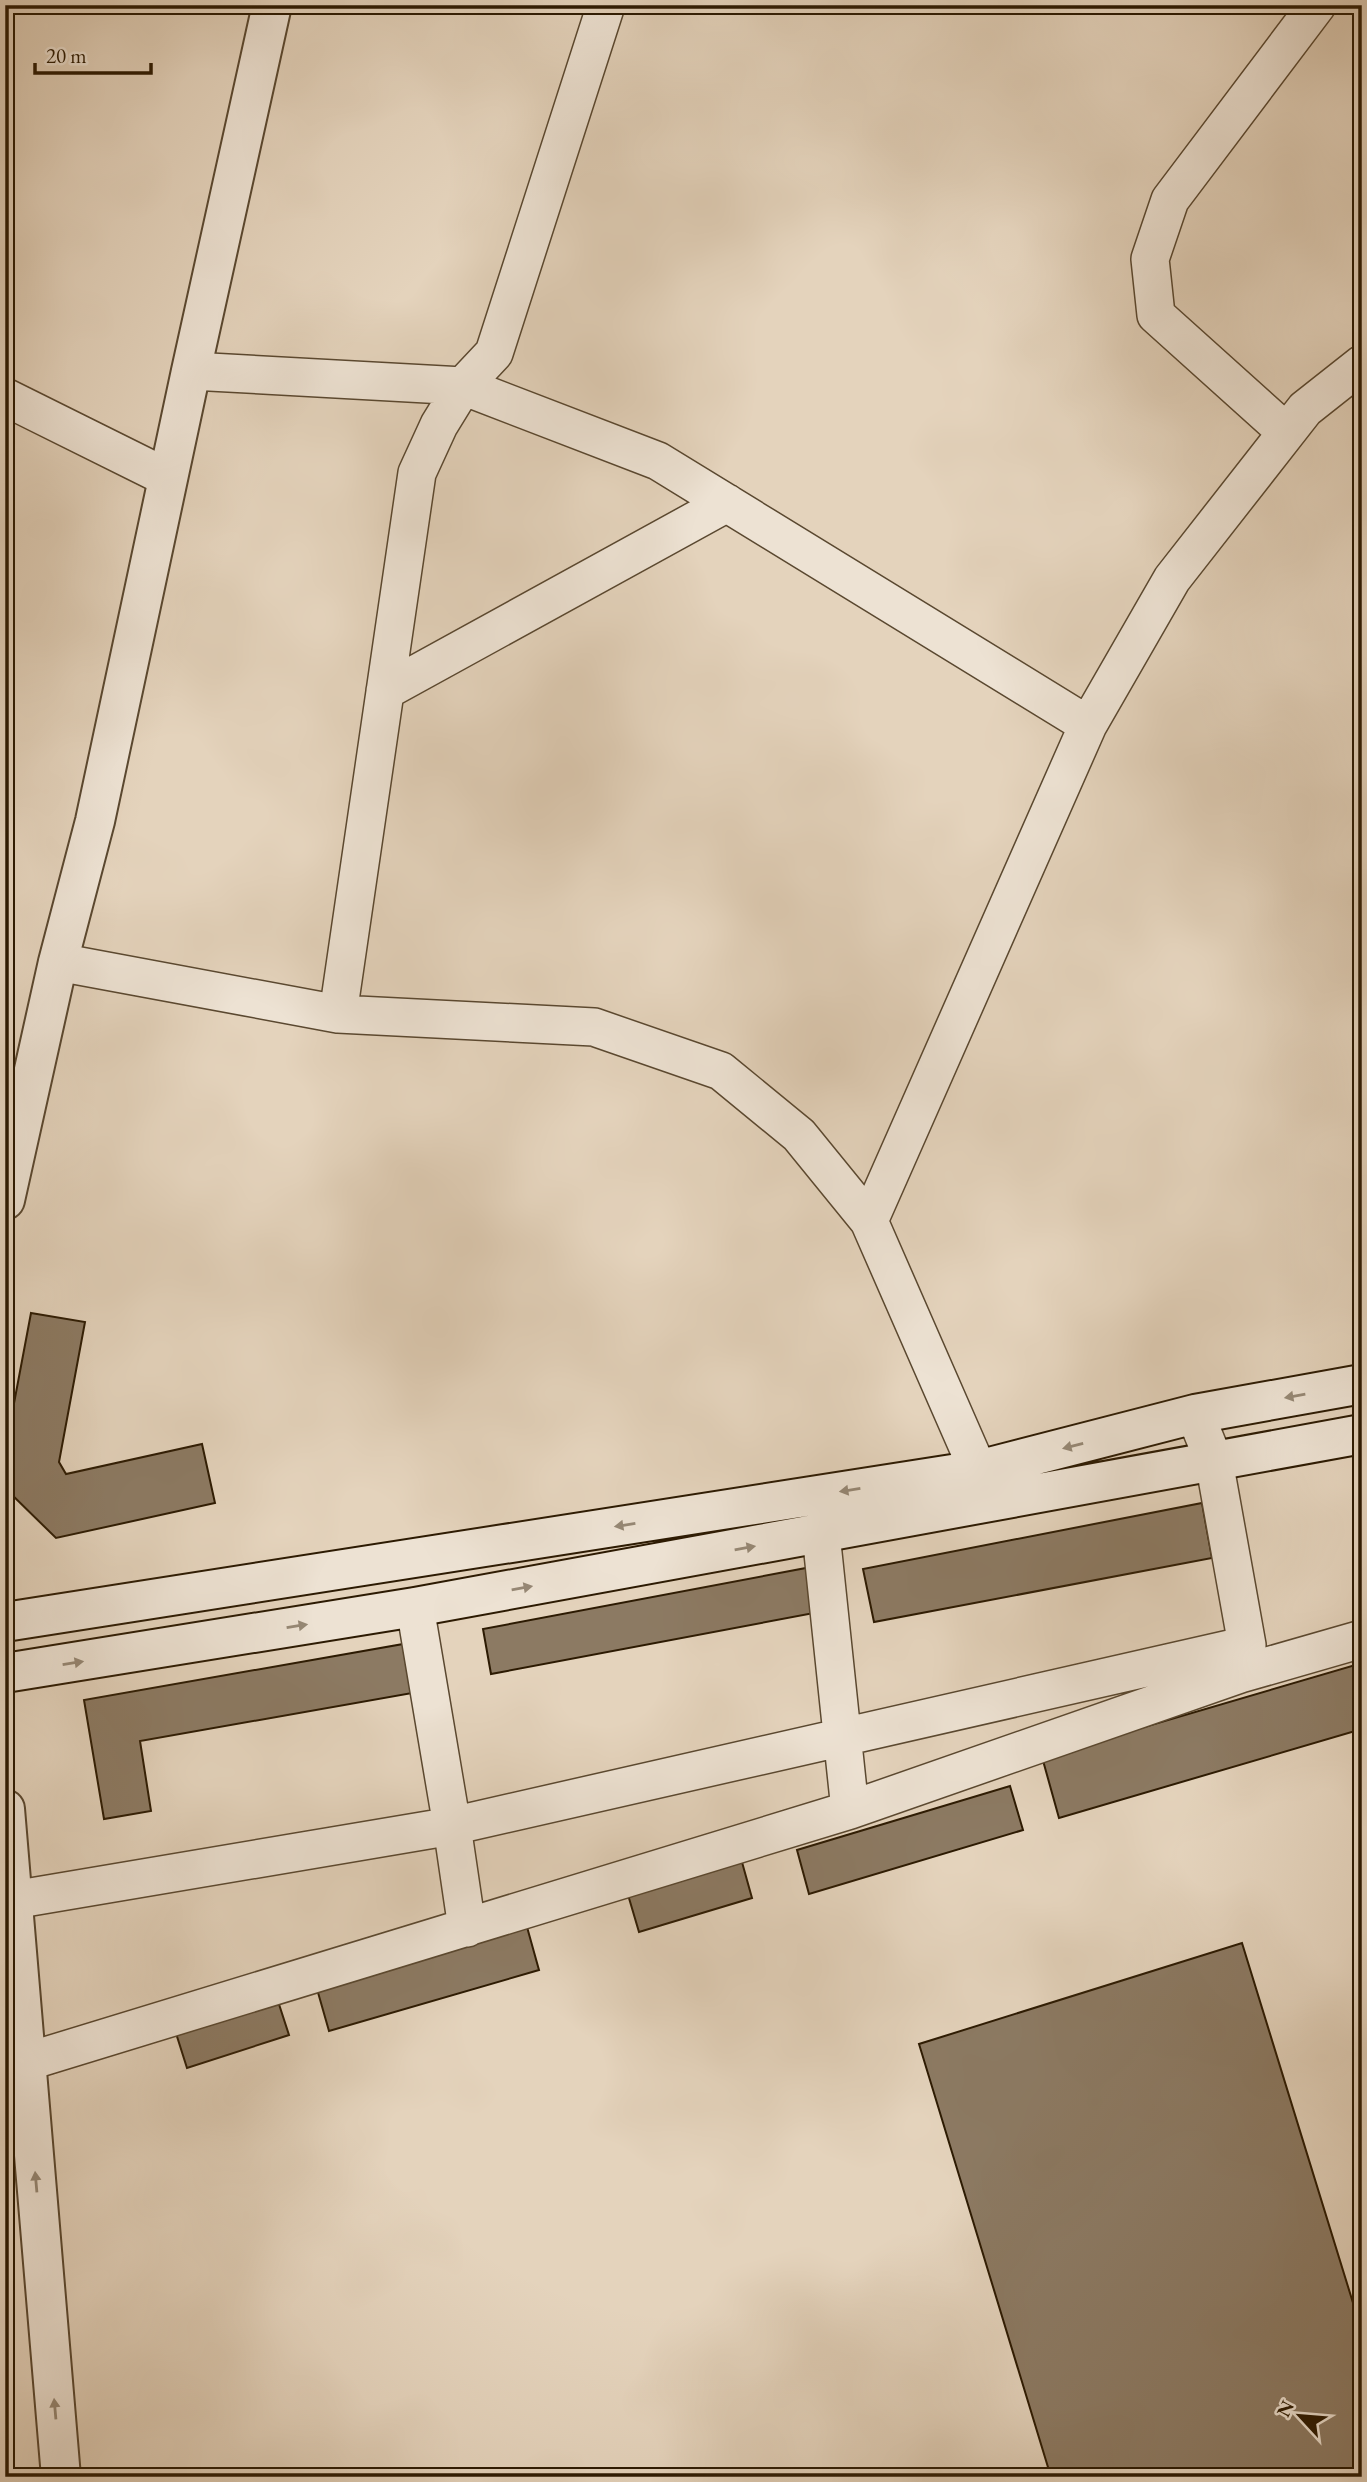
<svg xmlns="http://www.w3.org/2000/svg" width="1367" height="2482" font-family="'EB Garamond',serif">
	<style>
		.building { fill: #8c7a63; stroke: #2c1a02; stroke-width: 2 }
		.lines { fill: none; stroke-linecap: round; stroke-linejoin: round }
		.minor-casing { stroke: #5a4830; stroke-width: 40 }
		.tertiary-casing { stroke: #5a4830; stroke-width: 42 }
		.secondary-casing { stroke: #2c1a02; stroke-width: 42 }
		.minor { stroke: #ede2d3; stroke-width: 37 }
		.tertiary { stroke: #ede2d3; stroke-width: 38 }
		.secondary { stroke: #ede2d3; stroke-width: 38 }
		.oneway { fill: #968875 }
	</style>
	<rect width="100%" height="100%" fill="#e4d3bc"/>
	<filter id="stains"><feTurbulence type="fractalNoise" baseFrequency=".00286" numOctaves="4"/><feColorMatrix values="0 0 0 0 .2 0 0 0 0 .09 0 0 0 0 .02 0 0 0 .5 -.17"/></filter>
	<radialGradient id="worn" r=".72"><stop offset=".6" stop-color="#630" stop-opacity="0"/><stop offset="1" stop-color="#630" stop-opacity=".3"/></radialGradient>
	<path class="building" d="M31,1313L85,1322L59,1462L66,1474L202,1444L215,1503L56,1538L5,1488V1451Z
		M1202,1503L1212,1558L874,1622L863,1569Z
		M806,1568L814,1613L491,1674L483,1629Z
		M409,1643L418,1692L140,1741L151,1811L104,1819L84,1700Z
		M1362,1663V1729L1059,1818L1042,1757Z
		M1010,1786L1023,1830L809,1894L797,1850Z
		M740,1855L752,1898L639,1932L626,1888Z
		M527,1927L539,1970L329,2031L317,1989Z
		M1242,1943L1362,2332V2477H1051L919,2044Z
		M276,1995L289,2035L187,2068L174,2027Z"/>
	<g class="lines">
		<defs>
			<path id="minor" d="M191,371L463,386L658,461L1088,725
				M5,397L168,478
				M1286,432L1156,315L1150,259L1170,200L1317,5
				M385,691L727,503
				M58,962L338,1014L594,1027L721,1071L799,1135L869,1221L978,1470
				M338,1014L417,473L439,425L463,386L494,353L606,5
				M869,1221L1088,725L1172,579L1305,409L1362,364
				M1195,1414L1214,1461L1247,1645L1241,1669
				M821,1534L850,1810
				M415,1607L452,1826L467,1928
				M13,1900L452,1826L1247,1645
				M26,2062L850,1810L1240,1674L1362,1639"/>
			<path id="tertiary" d="M5,1200L58,962L95,821L191,371L272,5
				M5,1809L61,2477"/>
			<path id="secondary" d="M5,1622L978,1470L1195,1414L1362,1384
				M5,1673L415,1607L1362,1434"/>
		</defs>
		<use href="#minor" class="minor-casing"/>
		<use href="#tertiary" class="tertiary-casing"/>
		<use href="#secondary" class="secondary-casing"/>
		<use href="#minor" class="minor"/>
		<use href="#tertiary" class="tertiary"/>
		<use href="#secondary" class="secondary"/>
	</g>
	<defs><path id="oneway-solid" d="M-6-.8H1V-3.2L6.5 0L1 3.2V.8H-6Z" transform="scale(1.75)"/></defs>
	<g class="oneway">
		<use href="#oneway-solid" transform="translate(1295 1396) rotate(170)"/>
		<use href="#oneway-solid" transform="translate(1073 1446) rotate(166)"/>
		<use href="#oneway-solid" transform="translate(850 1490) rotate(171)"/>
		<use href="#oneway-solid" transform="translate(625 1525) rotate(171)"/>
		<use href="#oneway-solid" transform="translate(745 1548) rotate(-10)"/>
		<use href="#oneway-solid" transform="translate(522 1588) rotate(-10)"/>
		<use href="#oneway-solid" transform="translate(297 1626) rotate(-9)"/>
		<use href="#oneway-solid" transform="translate(73 1663) rotate(-9)"/>
		<use href="#oneway-solid" transform="translate(36 2182) rotate(-95)"/>
		<use href="#oneway-solid" transform="translate(55 2409) rotate(-95)"/>
	</g>
	<rect width="1367" height="2482" fill="none" stroke="#e4d3bc" stroke-width="28"/>
	<rect x="7" y="7" width="1353" height="2468" fill="none" stroke="#2c1a02" stroke-width="3.5"/>
	<rect x="14" y="14" width="1339" height="2454" fill="none" stroke="#2c1a02" stroke-width="2"/>
	<g transform="translate(1300 2416) rotate(296)" stroke="#ede2d3" stroke-width="5" paint-order="stroke">
	<path d="M0-5L12 26L0 18L-12 26Z" fill="#2c1a02"/>
	<text y="-10" font-size="19" font-weight="bold" text-anchor="middle" fill="#2c1a02">N</text>
	</g>
	<path d="M35 63v10h116v-10" fill="none" stroke="#2c1a02" stroke-width="3.5"/>
	<text x="46" y="63" font-size="21" fill="#2c1a02" stroke="#ede2d3" stroke-width="5" paint-order="stroke">20 m</text>
	<rect width="100%" height="100%" filter="url(#stains)"/>
	<rect width="100%" height="100%" fill="url(#worn)"/>
</svg>
